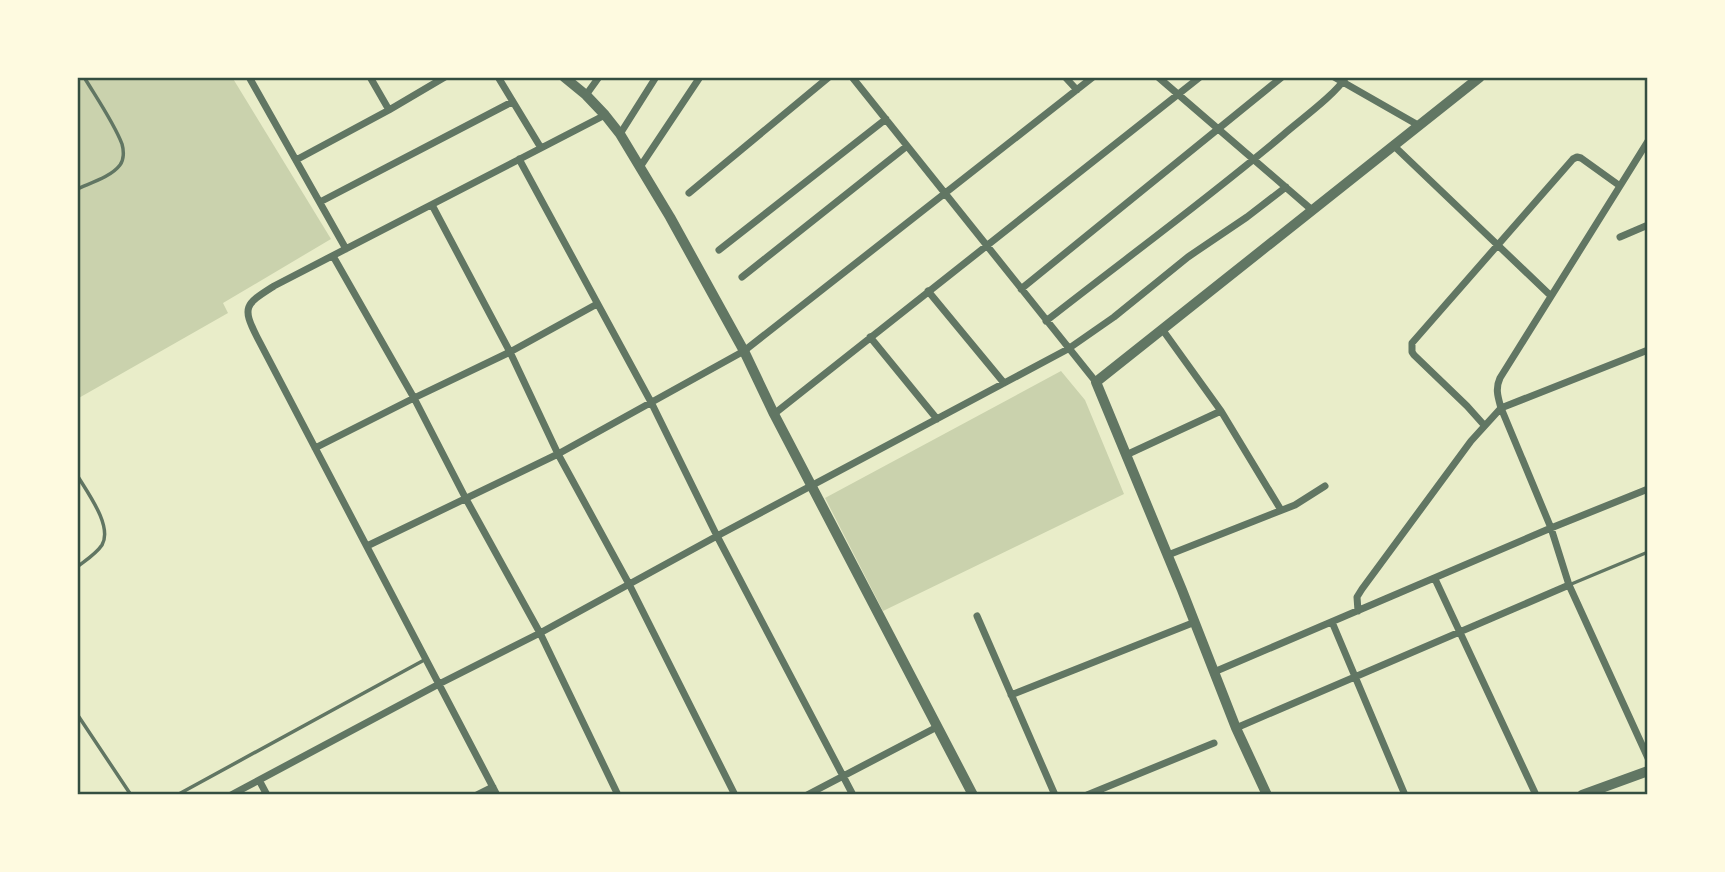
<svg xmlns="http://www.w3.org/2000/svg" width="1725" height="872" font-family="'Titillium Web',sans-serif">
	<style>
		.green { fill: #cad2ad }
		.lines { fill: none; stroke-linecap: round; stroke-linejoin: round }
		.service { stroke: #617663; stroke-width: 3.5 }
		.minor { stroke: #617663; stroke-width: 7 }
		.tertiary { stroke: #617663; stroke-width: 10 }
		.neatline { fill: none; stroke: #344e41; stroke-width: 2.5 }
	</style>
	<rect width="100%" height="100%" fill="#e9edc9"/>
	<path class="green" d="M77,77H232L331,239L223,303L228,313L77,399Z
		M1061,371L1085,400L1124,494L883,611L825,498Z"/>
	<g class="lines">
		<path class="service" d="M77,189C90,183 111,177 120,165C124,160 124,151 122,144C114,123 96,97 84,77
			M77,475C87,492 113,526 102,545C96,554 86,560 77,567
			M1569,585L1648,552
			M77,714L131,795
			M177,795L426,659"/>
		<path class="minor" d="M249,77L346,249
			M498,77L541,148
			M852,77L1096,382
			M1065,77L1077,90
			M1158,77L1312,210
			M1334,77L1418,125
			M586,95L599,77
			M389,110L445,77
			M620,134L656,77
			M1393,145L1551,296
			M519,159L651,402L717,536L853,795
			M296,160L389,110L370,77
			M640,167L700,77
			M1620,186L1648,141
			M689,193L829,77
			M320,202L512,102
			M432,205L510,352L558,454L629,584L735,795
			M1620,237L1648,225
			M719,250L886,119
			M333,256L414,398L466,499L540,633L618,795
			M742,277L907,146
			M1021,289L1282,77
			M928,291L1004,383
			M1046,321C1125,259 1206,200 1283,135C1300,120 1335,95 1346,77
			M1162,329L1221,411L1281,510
			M870,337L937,419
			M1648,350L1501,408L1551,528L1569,585L1648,758
			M774,414L1200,77
			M315,448L414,398L510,352L597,304
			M1126,455L1221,411
			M367,546L558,454L744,351L1093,77
			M1168,555L1295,505L1325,486
			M1435,579L1536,795
			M1358,611L1357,597L1362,589L1471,441L1501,408C1498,397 1495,389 1500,378L1620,186L1581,158L1577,157L1573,159L1412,343V352L1414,355L1467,406L1484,425
			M977,616L1055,795
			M1332,622L1405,795
			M1214,672L1551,528L1648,489
			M1011,695L1195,622
			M1236,728L1569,585
			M259,780L267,795
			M231,795L439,684L540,633L717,536L1068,349L1114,317L1188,257L1247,217L1286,187
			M477,795L493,787
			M497,795L257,337C241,306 246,304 274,286L605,115
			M807,795L937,727
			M1087,795L1214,743"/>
		<path class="tertiary" d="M564,77L586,95L605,115L620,134L670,217L744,351L774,414L973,795
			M1267,795L1236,728L1182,590L1096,382L1480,77
			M1582,795L1648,771"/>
	</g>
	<rect width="1725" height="872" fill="none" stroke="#fefae0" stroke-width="158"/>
	<rect x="79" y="79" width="1567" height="714" class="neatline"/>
</svg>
